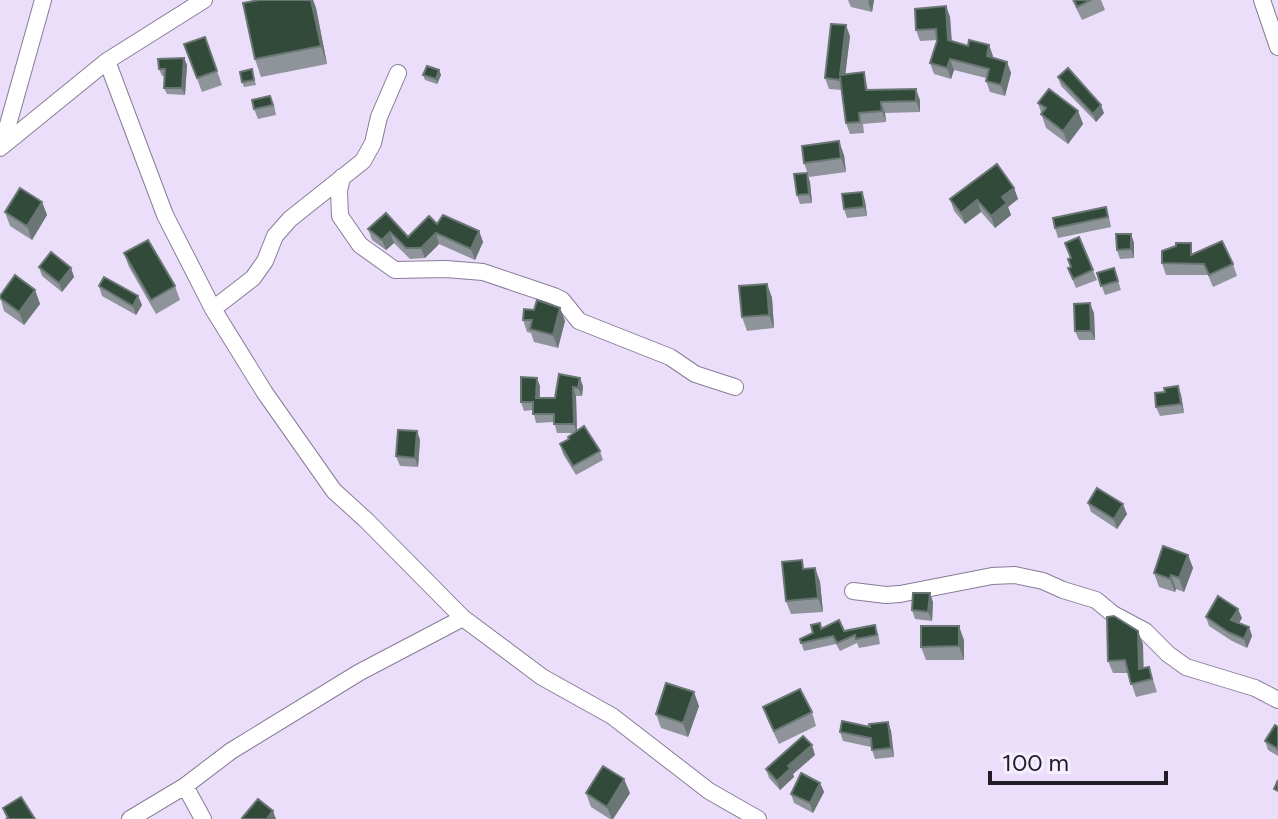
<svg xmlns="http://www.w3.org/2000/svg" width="1278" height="819" font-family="Figtree,sans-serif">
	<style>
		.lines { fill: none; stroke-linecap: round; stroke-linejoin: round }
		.minor-casing { stroke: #887c96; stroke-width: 18 }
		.minor { stroke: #fff; stroke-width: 16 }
		.wall { fill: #8e949a }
		.shaded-wall { fill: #6a7674 }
		.building { fill: #324a3a; stroke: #6a7674; stroke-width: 2 }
	</style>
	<rect width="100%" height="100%" fill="#ebdefb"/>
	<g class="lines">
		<defs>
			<path id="minor" d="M1262,0L1278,47
				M107,61L165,215L213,309L265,393L334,491L366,520L463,618L542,677L612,716L709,791L758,819
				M2,146L43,0
				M0,148L107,61L204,0
				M342,177L339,191L340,216L360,245L395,270L446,269L483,272L554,296L562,300L579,321L670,357L695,374L735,387
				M213,309L253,278L265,261L275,236L290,219L363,161L373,143L379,117L398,73
				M853,591L886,595L900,594L992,576L1015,575L1043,581L1063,590L1096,600L1113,614L1145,631L1168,654L1186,667L1255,688L1278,700
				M185,786L203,819
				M130,819L185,786L231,751L360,672L463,618"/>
		</defs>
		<use href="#minor" class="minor-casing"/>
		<use href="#minor" class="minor"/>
	</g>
	<path class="wall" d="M259,0H313L316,8L327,64L261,77L255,59Z
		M848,0H874L872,12L851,7Z
		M1072,0H1101L1105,10L1082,20Z
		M946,6L950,17L952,41L968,46L989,45L993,58L1007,62L1011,73L1005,96L990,92L986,81V78L954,70L951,79L934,74L930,63L937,40L920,41L916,30Z
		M850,36L845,74L864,72L868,90L920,100V112L885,113L886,122L863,124L864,133L850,134L846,123L842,90L829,89L825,78Z
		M205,37L222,85L202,92L184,44Z
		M184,58L187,65L185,95L167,94L164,88V76H162L159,69Z
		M439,70L441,75L437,84L425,80L423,75Z
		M253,74L256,85L244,87L242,82Z
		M1058,77L1104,113L1096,122L1061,86Z
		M1038,103L1078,111L1083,124L1068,144L1046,128Z
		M274,105L276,115L258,119L254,109Z
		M844,155L846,172L809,177L804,163Z
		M807,173L810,182L812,203L800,204L797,195Z
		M1014,188L1018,199L1008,207L1011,215L995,228L981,212L965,224L954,211L950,199Z
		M862,192L865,201L867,216L847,218L844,209Z
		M42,202L47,215L32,240L10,226L5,212Z
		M386,213L408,237L437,224L479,231L483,242L475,260L439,244L425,258L410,259L394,243L386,250L372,240L368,229Z
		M1109,217L1111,227L1058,238L1055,228Z
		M1131,234L1134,243V258L1120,259L1117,250Z
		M1079,237L1097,280L1076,288L1068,268L1071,267V258Z
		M124,253L175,286L180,300L156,314L129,267Z
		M1195,253L1233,264L1237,276L1213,287L1208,275H1166L1162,263Z
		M39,267L71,268L74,277L62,292L42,276Z
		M1114,268L1121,290L1105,295L1097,273Z
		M767,284L772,298L774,328L747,331L742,317Z
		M99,286L138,296L142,305L136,315L102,296Z
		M35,290L40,304L24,325L4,311L0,296Z
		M560,308L565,321L558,348L534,342L531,333L527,332L523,320L534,310Z
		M1094,313L1095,340H1079L1075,331Z
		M559,374L583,386L582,396H576L577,431L600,451L603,460L576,475L563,454L560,444L569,439L574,433H557L554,422L536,423L533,410L524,411L521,402L540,386V398H555Z
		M1178,386L1181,395L1184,413L1160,416L1156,407L1165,392Z
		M417,431L420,440L418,467L400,466L396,456Z
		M1088,503L1127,514L1117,529L1091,512Z
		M1188,555L1193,568L1184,592L1176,589L1175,592L1159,587L1154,573Z
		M815,568L820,582L823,612L791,614L786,601L806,569Z
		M933,602L932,621L915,619L912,610Z
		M1206,617L1242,618L1239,623L1249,627L1252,636L1247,648L1232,641L1209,626Z
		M820,623L822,629L878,633L880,644L859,648L857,643L840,651L836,644L804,651L800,639L813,633Z
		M964,640V660H926L921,647Z
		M1143,644V668L1149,667L1157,692L1136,697L1128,673H1113L1108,661Z
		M699,706L688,737L661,728L656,714Z
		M763,707L812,712L816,726L779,744L768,721Z
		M888,722L891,731L894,757L875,759L871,747L843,741L840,732L870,727Z
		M1278,727V756L1268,750L1265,741Z
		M815,755L793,774L794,777L780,790L769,778L766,769Z
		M820,783L824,792L813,813L794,803L791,794Z
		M586,793H630L613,819H610L591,807Z"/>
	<path class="shaded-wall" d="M311,0H313L316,8L327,64L321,46Z
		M869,0H874L872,12L868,2Z
		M946,6L950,17L952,51L948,40Z
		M846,25L850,36L844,86L840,75Z
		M989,45L993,56L991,67L987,56Z
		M184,58L187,65L185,95L182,88Z
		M950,59L954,70L951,79L947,68Z
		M1007,62L1011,73L1005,96L1001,85Z
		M439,70L441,75L437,84L436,79Z
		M916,89L920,100V112L916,101Z
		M881,102L885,113L886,122L882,111Z
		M1101,105L1104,113L1096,122L1093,114Z
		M1078,111L1083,124L1068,144L1063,131Z
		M839,141L844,155L846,172L841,158Z
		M807,173L810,182L812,203L809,194Z
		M1014,188L1018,199L1008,207L1011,215L995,228L991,216L1002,197Z
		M862,192L865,201L867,216L864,207Z
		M977,200L981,212L965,224L961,213Z
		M42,202L47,215L32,240L27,226Z
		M479,231L483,242L475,260L471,249Z
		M390,232L394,243L386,250L382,240Z
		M436,233L439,244L425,258L421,248Z
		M1131,234L1134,243V258L1131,249Z
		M71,268L74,277L62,292L59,283Z
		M767,284L772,298L774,328L769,315Z
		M35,290L40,304L24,325L19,312Z
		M138,296L142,305L136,315L133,306Z
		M1090,303L1094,313L1095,340L1091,331Z
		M560,308L565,321L558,348L553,335Z
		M537,378L540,386L539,407L536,398Z
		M580,378L583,386L582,396L578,388Z
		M1178,386L1181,395L1184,413L1181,404Z
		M573,387L576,396L577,433L574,424Z
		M417,431L420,440L418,467L415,458Z
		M1123,504L1127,514L1117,529L1114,519Z
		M1188,555L1193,568L1184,592L1179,578Z
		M815,568L820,582L823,612L818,598Z
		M1171,575L1176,589L1175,592L1170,579Z
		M930,593L933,602L932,621L928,612Z
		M1238,609L1242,618L1235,629L1231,620Z
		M959,626L964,640V660L959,646Z
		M1249,627L1252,636L1247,648L1244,639Z
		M1138,631L1143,644L1144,682L1139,669Z
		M694,692L699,706L688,737L683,723Z
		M888,722L891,731L894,757L891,748Z
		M812,745L815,755L793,774L794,777L780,790L777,781L788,766Z
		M624,779L630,793L613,819H612L607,807Z
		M820,783L824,792L813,813L810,803Z
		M273,811L276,819H269L268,817Z"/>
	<path class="building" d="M259,0H311L321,46L255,59L243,3Z
		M1074,0H1091L1077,7Z
		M946,6L948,40L968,46L969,40L989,45L987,56L1007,62L1001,85L986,81L989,69L950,59L947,68L930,63L937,41L936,29L916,30L915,9Z
		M831,24L846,25L840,75L864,72L866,90L916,89V101L881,102L882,111L859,113L860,122L846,123L840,77V80L825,78Z
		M205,37L217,71L197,78L184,44Z
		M184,58L182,88H164L165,69H159L158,59Z
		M427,66L439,70L436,79L423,75Z
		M1068,68L1101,105L1093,114L1058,77Z
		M252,69L254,80L242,82L240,72Z
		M1049,89L1078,111L1063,131L1041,114L1046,108L1038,103Z
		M270,96L273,105L254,109L252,100Z
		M839,141L841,158L804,163L802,146Z
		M997,164L1014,188L1002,197L1007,203L991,216L977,200L961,213L950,199Z
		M807,173L809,194L797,195L794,174Z
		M20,188L42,202L27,226L5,212Z
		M862,192L864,207L844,209L842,194Z
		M1106,207L1108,217L1055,228L1053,218Z
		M386,213L408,237L429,216L437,224L443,215L479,231L471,249L436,233L421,248H406L390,232L382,240L368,229Z
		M1116,234H1131V249L1117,250Z
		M1079,237L1093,270L1073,279L1068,268L1071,267L1068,259L1071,258L1065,243Z
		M148,240L175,286L151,300L124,253Z
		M1222,241L1233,264L1209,275L1204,264L1162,263V251L1176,246V243H1191V255Z
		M51,252L71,268L59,283L39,267Z
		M1114,268L1118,281L1101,286L1097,273Z
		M15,275L35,290L19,312L0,298V296Z
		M104,277L138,296L133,306L99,286Z
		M767,284L769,315L742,317L739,286Z
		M537,300L560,308L553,335L530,329L532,320H523L524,309L534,310Z
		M1090,303L1091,331H1075L1074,304Z
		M559,374L580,378L578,388L573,387L574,424H554V414H533V402H521V377L537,378L536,398H555Z
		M1178,386L1181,404L1156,407L1155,393L1165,392L1164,388Z
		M584,426L600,451L573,466L560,444L569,439L568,437Z
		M398,430L417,431L415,458L396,456Z
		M1097,488L1123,504L1114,519L1088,503Z
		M1163,546L1188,555L1179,578L1171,575L1170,579L1154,573Z
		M802,560L803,569L815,568L818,598L786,601L782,562Z
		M913,593H930L928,612L912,610Z
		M1218,596L1238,609L1231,620L1249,627L1244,639L1228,632L1206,617Z
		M1114,616L1138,631L1139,669L1149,667L1152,679L1131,684L1125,660L1108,661L1107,617Z
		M839,620L844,631L875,625L877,635L856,639L855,635L837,643L833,636L801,643L800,639L813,633L811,625L820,623L821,629Z
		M921,626H959V646L921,647Z
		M666,683L694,692L683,723L656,714Z
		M800,689L812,712L774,731L763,707Z
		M842,721L870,727L869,724L888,722L891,748L872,750L871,738L840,732Z
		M1275,725L1278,727V749L1265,741Z
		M803,736L812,745L788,766L791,768L777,781L766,769Z
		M603,766L624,779L607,807L586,793Z
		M801,773L820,783L810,803L791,794Z
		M1278,780V791L1274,789Z
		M21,797L35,819H6L8,818L3,808Z
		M258,799L273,811L268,817L270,819H243L242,818Z"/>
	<path d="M990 771v12h176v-12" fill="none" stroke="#211d27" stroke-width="4"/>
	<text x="1002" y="771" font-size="24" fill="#211d27" stroke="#f5eeff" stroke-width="6" paint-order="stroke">100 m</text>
</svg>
